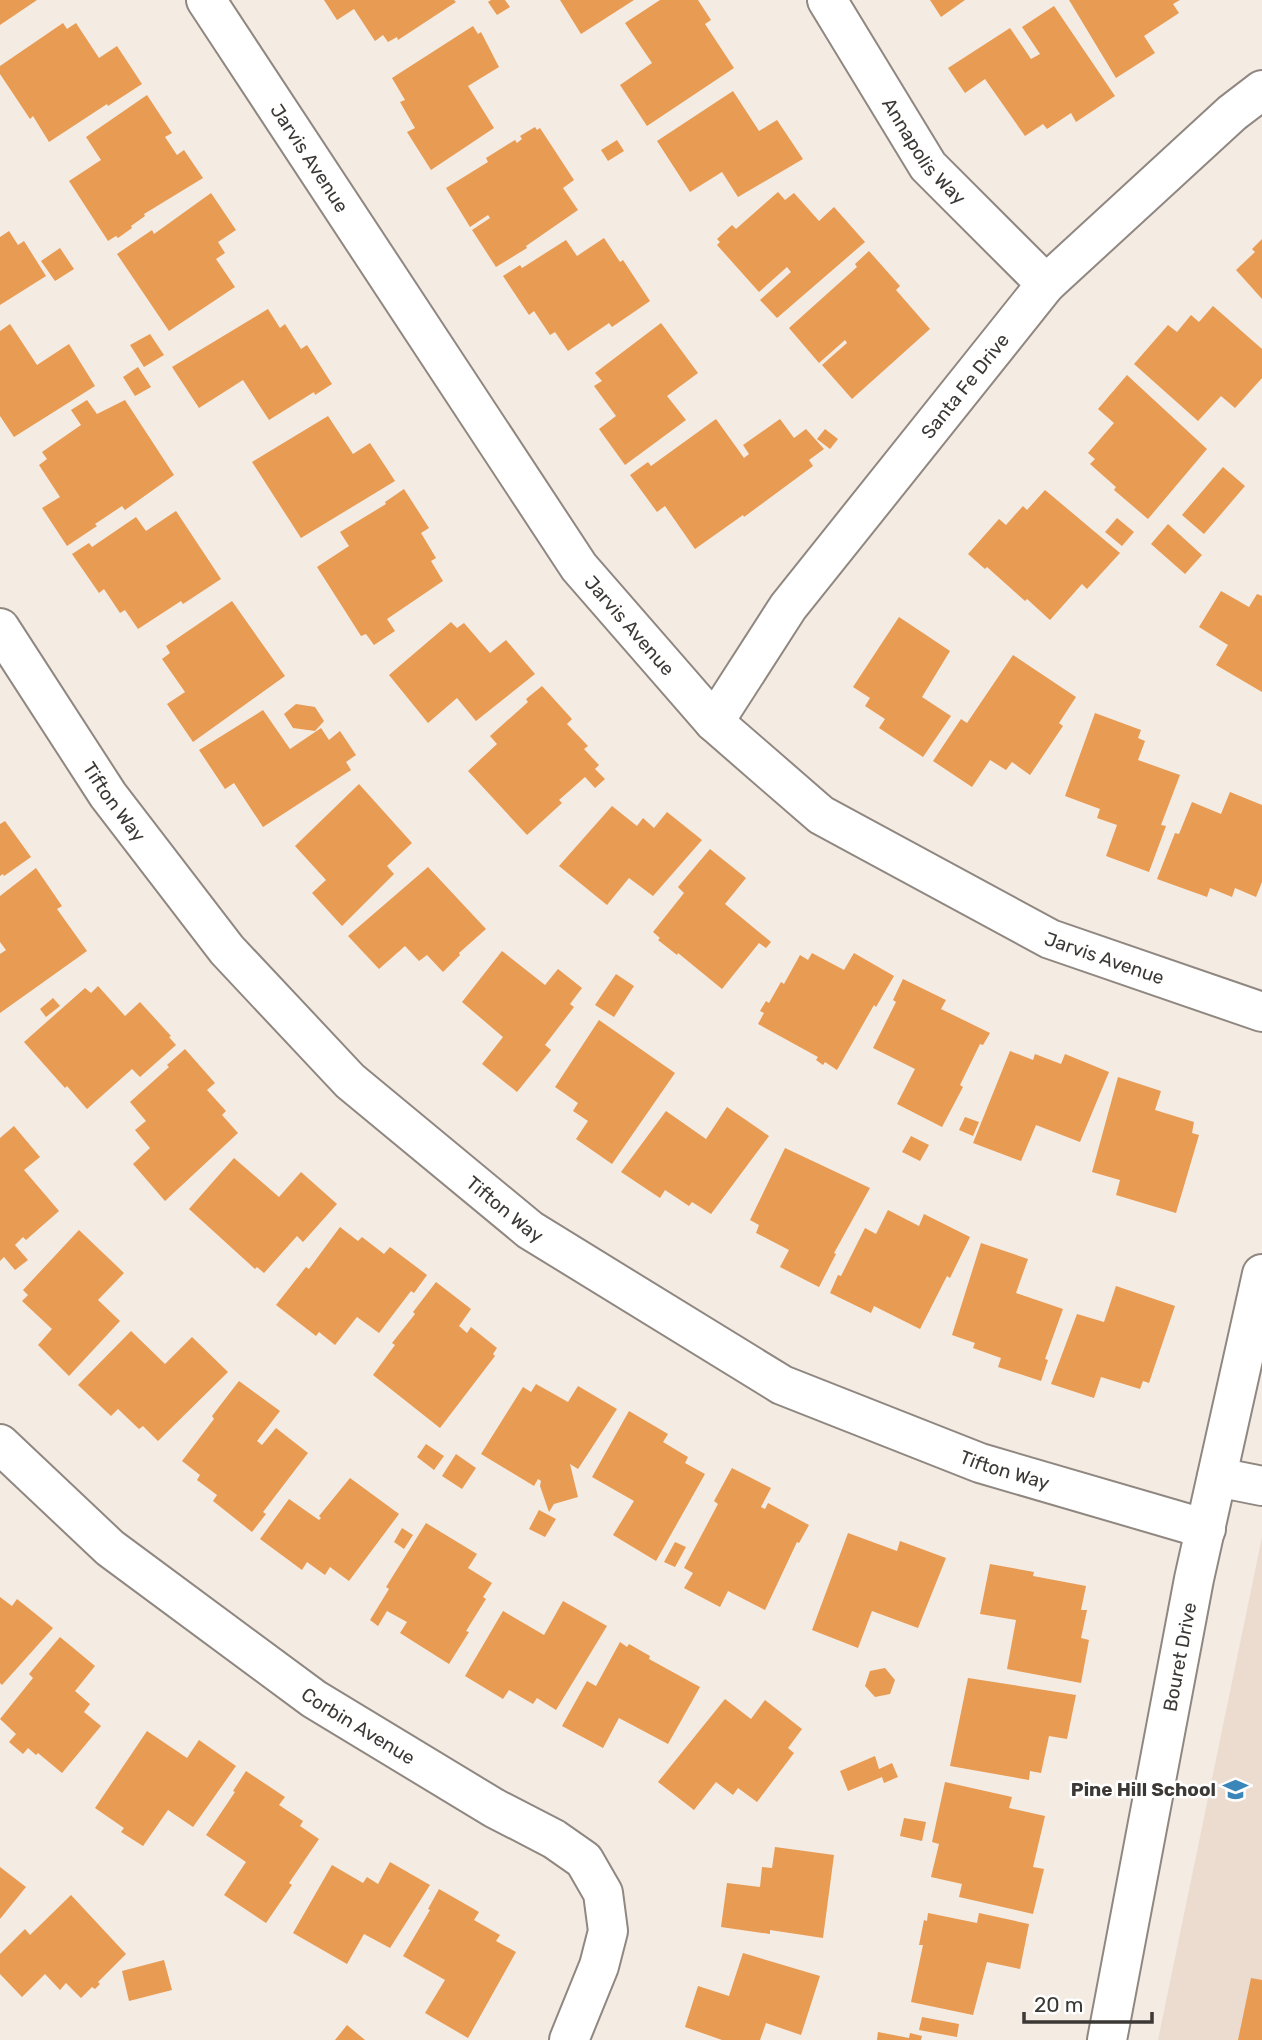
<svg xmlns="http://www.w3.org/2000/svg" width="1262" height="2040" font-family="Rubik,sans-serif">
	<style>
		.built { fill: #ecdcd0 }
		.building { fill: #e89b52 }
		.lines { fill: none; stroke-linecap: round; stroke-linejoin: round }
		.minor-casing { stroke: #8f8780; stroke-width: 42 }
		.minor { stroke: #fff; stroke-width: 38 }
		.labels { text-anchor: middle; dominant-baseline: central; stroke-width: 5; stroke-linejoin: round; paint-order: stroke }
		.street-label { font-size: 19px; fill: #3b3835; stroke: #fff }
		.poi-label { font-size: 19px; font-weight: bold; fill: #3b3835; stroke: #fff; text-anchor: end }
	</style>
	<rect width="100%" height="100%" fill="#f4ebe3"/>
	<path class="built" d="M1262,1537V2040H1158Z"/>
	<path class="building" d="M0,0H37L0,25Z
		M324,0H454L456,2L398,40L397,37L388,42L383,35L375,41L354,9L337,20Z
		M491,0H505L510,7L497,15L488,2Z
		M560,0H634L581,34Z
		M660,0H698L711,20L705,24L734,68L647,126L620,85L652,63L625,23Z
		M930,0H965L941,17Z
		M1069,0H1180L1173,4L1179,13L1144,36L1155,53L1116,78Z
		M1054,6L1115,96L1076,122L1071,113L1047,129L1043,124L1025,136L985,79L965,93L948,68L1010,28L1031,59L1040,54L1022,27Z
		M63,23L67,29L76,23L99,58L117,46L142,84L108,106L107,104L49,142L33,116L30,119L0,74V66Z
		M473,26L478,34L481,32L499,67L468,86L494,128L431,170L407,132L415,128L400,102L405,100L392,78Z
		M733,91L759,131L777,120L803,159L738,197L722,172L690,192L657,141Z
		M147,95L172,133L165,137L177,155L184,150L203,178L144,214L145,216L131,226L132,228L118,238L116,236L108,241L69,181L101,160L86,137Z
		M535,127L537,130L540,128L574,180L563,188L578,210L526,246L527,248L496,267L472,230L490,218L488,215L470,227L446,188L488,162L486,158L515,140L517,143L522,139L520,136Z
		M617,140L624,151L608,161L601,150Z
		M778,192L785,200L794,193L819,221L834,207L865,242L777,318L760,300L791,272L787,267L759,292L717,245L720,242L717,239L732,225L736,229Z
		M211,193L236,230L218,242L225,253L216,259L235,287L169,331L117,254L152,230L154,234Z
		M9,231L18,245L24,241L46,276L0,305V237Z
		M604,238L620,262L623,260L650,301L612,327L609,323L568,351L555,332L550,335L534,311L529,315L503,276L520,265L522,268L566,240L577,256Z
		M1262,239V299L1236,270L1255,252L1252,249Z
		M60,248L74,269L55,281L41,261Z
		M869,251L900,286L896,290L930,329L852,399L822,365L847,343L845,340L819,363L789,328L857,267L855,264Z
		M1213,306L1262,349V378L1235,408L1221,396L1198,421L1134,364L1168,325L1177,332L1191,315L1199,322Z
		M268,309L280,328L285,324L301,349L307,345L332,384L315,395L314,392L269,420L243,380L199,408L172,367Z
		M661,323L698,373L667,396L686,420L625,465L599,429L616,416L594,386L602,381L595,373Z
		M10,324L37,365L69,344L95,386L14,437L0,416V331Z
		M150,334L164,355L144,367L130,345Z
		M138,367L151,387L135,396L123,377Z
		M1127,375L1207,449L1148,519L1114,490L1116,487L1090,464L1095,459L1088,453L1114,423L1098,409Z
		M87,400L97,414L125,400L174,475L125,510L122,506L95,524L97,526L67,546L42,508L60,497L39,465L47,459L42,452L81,425L71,410Z
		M328,416L353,454L370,443L395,481L301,538L252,462Z
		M716,419L744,458L749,454L743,445L780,419L794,438L806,429L824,449L809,460L813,466L744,517L743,515L695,549L665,506L657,512L630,475L648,462L651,466Z
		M825,429L838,439L830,449L817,439Z
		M1223,467L1245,486L1204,534L1182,515Z
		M404,489L429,528L421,533L436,558L431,561L443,581L387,619L395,631L374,645L366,634L361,636L317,567L349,546L340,532L386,504L385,502Z
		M1045,490L1120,553L1087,589L1082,584L1050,620L1027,599L1025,601L987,567L985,569L968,554L999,519L1006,525L1023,506L1027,510Z
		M176,511L221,579L183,604L181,601L138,629L125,610L120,613L104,589L99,593L72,554L89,543L92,547L136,517L146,531Z
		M1117,518L1134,532L1122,546L1105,532Z
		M1168,524L1202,555L1185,574L1151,544Z
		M1221,591L1249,607L1257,594L1262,596V692L1216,665L1228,645L1199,627Z
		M232,601L285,676L193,742L167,704L185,692L162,659L170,653L166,646Z
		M899,617L950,651L922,697L951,716L923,757L879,728L885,719L865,706L870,698L853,687Z
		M451,622L457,628L464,623L490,653L506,640L535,674L476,721L457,698L428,723L389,675Z
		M1013,655L1076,697L1059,723L1063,726L1030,775L1012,762L1006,770L990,760L972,787L933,761L961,719L967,723Z
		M542,686L572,719L567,724L588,746L584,749L599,765L595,769L605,779L595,788L585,777L559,800L562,803L527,835L468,771L497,744L490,736L528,702L526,699Z
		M296,704L315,707L324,721L315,731L293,728L284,714Z
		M263,710L290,749L321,728L329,740L340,731L356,755L346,762L351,770L263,827L234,783L225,789L199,750Z
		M1095,713L1141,730L1138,738L1145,741L1138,760L1180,775L1161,825L1166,826L1149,872L1106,856L1117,825L1097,818L1100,809L1065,796Z
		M359,784L412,843L387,866L394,874L342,926L312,893L326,880L295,846Z
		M1230,792L1262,805V882L1256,897L1235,888L1232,897L1210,888L1207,897L1157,879L1175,833L1179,834L1192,802L1221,814Z
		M612,806L637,826L643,818L654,828L667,812L702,840L653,896L629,878L607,905L559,866Z
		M5,821L31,857L4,876L3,874L0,876V824Z
		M710,849L746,878L725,904L771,942L766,948L759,943L722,989L678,953L677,955L658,940L660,938L653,932L684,893L678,887Z
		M428,867L486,929L459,953L460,955L443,972L427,955L419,961L405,946L379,969L348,936Z
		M36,868L62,906L57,909L87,951L0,1013V954L6,950L0,942V896Z
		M502,951L545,985L558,969L582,988L570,1004L574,1007L545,1045L551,1050L517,1092L482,1064L503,1037L462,1002Z
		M812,953L844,970L854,953L894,976L876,1007L874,1005L837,1070L825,1062L823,1065L816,1060L818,1057L758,1024L764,1013L760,1011L766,1001L769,1003L781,982L784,984L800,955L808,960Z
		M616,974L634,986L614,1017L595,1005Z
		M903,979L946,1000L941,1009L990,1033L983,1045L980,1044L960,1085L963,1087L942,1127L897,1104L915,1069L873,1048L896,1002L893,1000Z
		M98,986L125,1016L140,1002L171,1036L169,1037L176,1045L140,1077L132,1069L87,1109L67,1086L65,1088L24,1042L85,988L91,993Z
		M53,998L60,1006L46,1017L40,1009Z
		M599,1020L675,1073L612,1164L576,1139L588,1121L573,1111L578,1103L555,1087Z
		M185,1049L215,1083L207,1090L226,1111L222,1115L238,1133L165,1201L133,1164L150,1148L135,1130L146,1121L130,1102L169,1067L167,1065Z
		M1010,1051L1033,1060L1035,1054L1061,1064L1065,1054L1109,1072L1080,1142L1036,1125L1021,1161L973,1143Z
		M1118,1077L1161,1091L1155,1110L1194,1122L1192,1133L1199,1135L1176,1213L1116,1195L1120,1180L1092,1172Z
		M727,1107L769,1136L711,1214L692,1202L689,1206L665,1190L660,1198L621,1172L666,1111L706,1139Z
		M965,1117L979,1122L973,1136L959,1130Z
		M14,1126L40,1157L24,1170L59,1211L26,1240L23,1237L15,1245L28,1260L15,1270L4,1257L0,1261V1138Z
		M911,1136L929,1145L920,1161L902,1152Z
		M785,1148L870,1188L834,1253L836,1254L819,1287L780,1267L789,1250L756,1233L759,1225L750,1220Z
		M234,1158L279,1197L301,1172L337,1204L303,1242L297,1236L264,1273L257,1267L255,1269L189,1209Z
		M888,1210L919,1226L924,1214L970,1237L950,1278L947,1276L920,1329L874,1306L871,1313L830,1293L838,1275L841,1276L865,1228L876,1234Z
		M340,1227L358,1241L362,1237L384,1254L390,1247L427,1275L414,1293L411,1291L379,1333L357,1317L335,1345L319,1332L316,1336L276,1305L306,1267L309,1269Z
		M79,1230L124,1273L98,1300L120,1321L69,1376L38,1345L52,1329L22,1301L28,1295L23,1290Z
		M981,1243L1028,1259L1016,1293L1063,1309L1045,1359L1048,1360L1041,1381L998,1367L1001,1358L973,1348L975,1343L952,1335Z
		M436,1282L471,1309L459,1326L467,1333L471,1327L497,1348L493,1354L495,1356L440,1428L373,1375L395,1345L392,1343L415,1314L413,1312Z
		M1116,1286L1175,1306L1149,1383L1143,1381L1140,1389L1101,1377L1094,1398L1051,1384L1077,1314L1104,1322Z
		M131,1331L165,1364L192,1337L228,1372L158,1441L143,1426L139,1429L118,1409L111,1416L78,1385Z
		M239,1381L280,1411L257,1441L262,1445L276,1428L308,1453L263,1512L266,1514L252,1532L213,1501L217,1495L197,1480L200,1475L182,1461L214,1419L212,1416Z
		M536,1384L568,1402L578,1386L617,1409L578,1469L570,1464L578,1497L554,1504L549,1512L540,1486L541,1481L538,1479L534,1486L481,1454L523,1387L531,1392Z
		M629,1411L668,1434L663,1442L688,1457L685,1463L705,1474L656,1561L613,1535L634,1501L592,1477Z
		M426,1444L444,1456L434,1470L417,1457Z
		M456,1454L476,1468L462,1489L442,1476Z
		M732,1468L771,1488L761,1507L765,1509L768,1503L809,1525L799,1543L797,1542L765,1610L728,1591L720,1607L684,1588L693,1573L684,1568L718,1504L714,1501Z
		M350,1478L399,1514L349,1581L330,1567L325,1575L307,1562L302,1570L260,1539L289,1499L319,1520L321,1518L319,1516Z
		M539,1510L556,1519L545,1537L529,1529Z
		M426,1523L477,1554L468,1568L492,1583L483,1597L486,1599L466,1631L469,1632L449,1664L400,1633L407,1622L387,1611L378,1626L370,1620L389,1589L386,1587Z
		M402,1528L413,1535L404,1549L394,1542Z
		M848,1533L897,1551L900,1541L946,1558L918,1628L872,1611L858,1648L812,1630Z
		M675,1542L686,1547L675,1567L664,1562Z
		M990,1564L1034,1572L1033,1576L1086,1586L1081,1610H1087L1081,1638L1089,1640L1081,1683L1007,1669L1016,1620L980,1614Z
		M0,1597L12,1606L17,1599L53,1628L2,1685L0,1683Z
		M563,1601L607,1626L556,1710L537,1698L533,1704L509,1690L503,1699L465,1676L503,1611L544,1635Z
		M60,1637L95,1666L75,1691L90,1704L84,1712L101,1726L62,1773L38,1753L36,1755L28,1748L23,1754L9,1742L16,1734L0,1719L33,1678L29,1674Z
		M620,1642L627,1647L629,1644L650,1656L649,1659L700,1687L668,1744L619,1718L603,1748L562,1726L587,1681L596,1686Z
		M885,1668L895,1680L890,1694L875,1697L865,1686L870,1671Z
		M968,1678L1076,1695L1067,1739L1049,1736L1041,1773L1030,1771L1029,1780L950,1766Z
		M725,1699L751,1719L765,1700L802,1729L788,1748L794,1753L757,1802L738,1788L733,1795L716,1782L694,1810L658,1782Z
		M147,1731L187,1758L199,1740L236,1766L193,1827L168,1810L143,1846L121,1832L124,1828L95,1808Z
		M875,1756L879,1769L892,1763L898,1777L884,1783L882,1777L848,1791L840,1771Z
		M246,1771L285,1797L279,1805L303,1821L300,1826L319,1839L289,1883L292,1885L266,1923L224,1895L246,1862L206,1835L235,1792L233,1791Z
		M945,1782L1012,1797L1009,1808L1045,1816L1033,1867L1044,1869L1033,1914L959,1897L962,1884L931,1877L939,1844L932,1842Z
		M904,1818L926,1822L922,1841L900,1836Z
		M775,1847L834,1855L823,1938L770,1930V1934L721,1927L727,1883L760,1887L762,1867L772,1868Z
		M390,1862L430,1885L390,1948L364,1934L347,1964L293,1933L332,1865L363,1883L367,1877L378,1884Z
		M0,1867L26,1887L0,1919Z
		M439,1889L479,1912L474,1920L500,1935L496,1941L516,1952L468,2038L425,2013L445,1980L403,1956L430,1910L428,1909Z
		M71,1895L126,1954L98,1982L100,1984L95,1989L92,1987L81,1998L66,1983L60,1990L45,1974L22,1997L0,1974V1954L25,1929L30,1935Z
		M928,1913L977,1923L979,1913L1029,1924L1020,1969L987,1962L973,2015L911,2002L923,1945H919L924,1920L927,1921Z
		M743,1953L820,1976L801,2035L766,2023L760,2040H722L685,2027L698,1986L729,1996Z
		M164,1960L172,1990L129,2001L122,1971Z
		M1251,1978L1262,1980V2040H1238Z
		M922,2017L959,2024L957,2037L919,2030Z
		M347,2025L365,2040H335Z
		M878,2032L909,2038L910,2033L922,2036L921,2040H877Z"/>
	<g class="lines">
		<defs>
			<g id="minor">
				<path id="s1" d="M206,0L579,567L714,722L821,815L1050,939L1262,1012"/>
				<path id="s2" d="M827,0L928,166L1046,284"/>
				<path id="s3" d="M0,628L108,795L227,950L350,1081L530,1230L782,1385L980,1463L1206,1529"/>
				<path id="s4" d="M714,722L788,607L1046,284L1232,113L1262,90"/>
				<path id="s5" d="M0,1444L110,1548L314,1699L494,1808L554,1839L584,1860L603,1893L608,1931L599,1966L569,2040"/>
				<path d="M1217,1477L1262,1486"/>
				<path id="s6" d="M1107,2040L1194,1579L1262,1274"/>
			</g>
		</defs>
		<use href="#minor" class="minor-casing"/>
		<use href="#minor" class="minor"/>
	</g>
	<defs>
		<symbol id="school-bare" viewBox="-9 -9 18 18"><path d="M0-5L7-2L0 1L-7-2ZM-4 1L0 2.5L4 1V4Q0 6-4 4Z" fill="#3b86b9" stroke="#fff" stroke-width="2.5" paint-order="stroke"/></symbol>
	</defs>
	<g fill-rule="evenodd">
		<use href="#school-bare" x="1218" y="1772" width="35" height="35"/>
	</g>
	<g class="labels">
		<g class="street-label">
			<text stroke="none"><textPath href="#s2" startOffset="180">Annapolis Way</textPath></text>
			<text stroke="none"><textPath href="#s1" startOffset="189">Jarvis Avenue</textPath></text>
			<text stroke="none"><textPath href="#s4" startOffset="420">Santa Fe Drive</textPath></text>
			<text stroke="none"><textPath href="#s1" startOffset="756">Jarvis Avenue</textPath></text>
			<text stroke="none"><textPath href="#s3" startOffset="208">Tifton Way</textPath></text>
			<text stroke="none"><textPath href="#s1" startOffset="1344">Jarvis Avenue</textPath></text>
			<text stroke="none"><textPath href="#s3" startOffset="775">Tifton Way</textPath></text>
			<text stroke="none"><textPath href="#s3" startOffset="1342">Tifton Way</textPath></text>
			<text stroke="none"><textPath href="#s6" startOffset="390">Bouret Drive</textPath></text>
			<text stroke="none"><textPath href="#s5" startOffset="457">Corbin Avenue</textPath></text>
		</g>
		<g class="poi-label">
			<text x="1216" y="1789">Pine Hill School</text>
		</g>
	</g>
	<path d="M1024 2012v10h128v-10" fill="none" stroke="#3b3835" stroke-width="3.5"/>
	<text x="1034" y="2012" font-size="21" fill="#3b3835" stroke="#ffffff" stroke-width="5" paint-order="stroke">20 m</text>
</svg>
